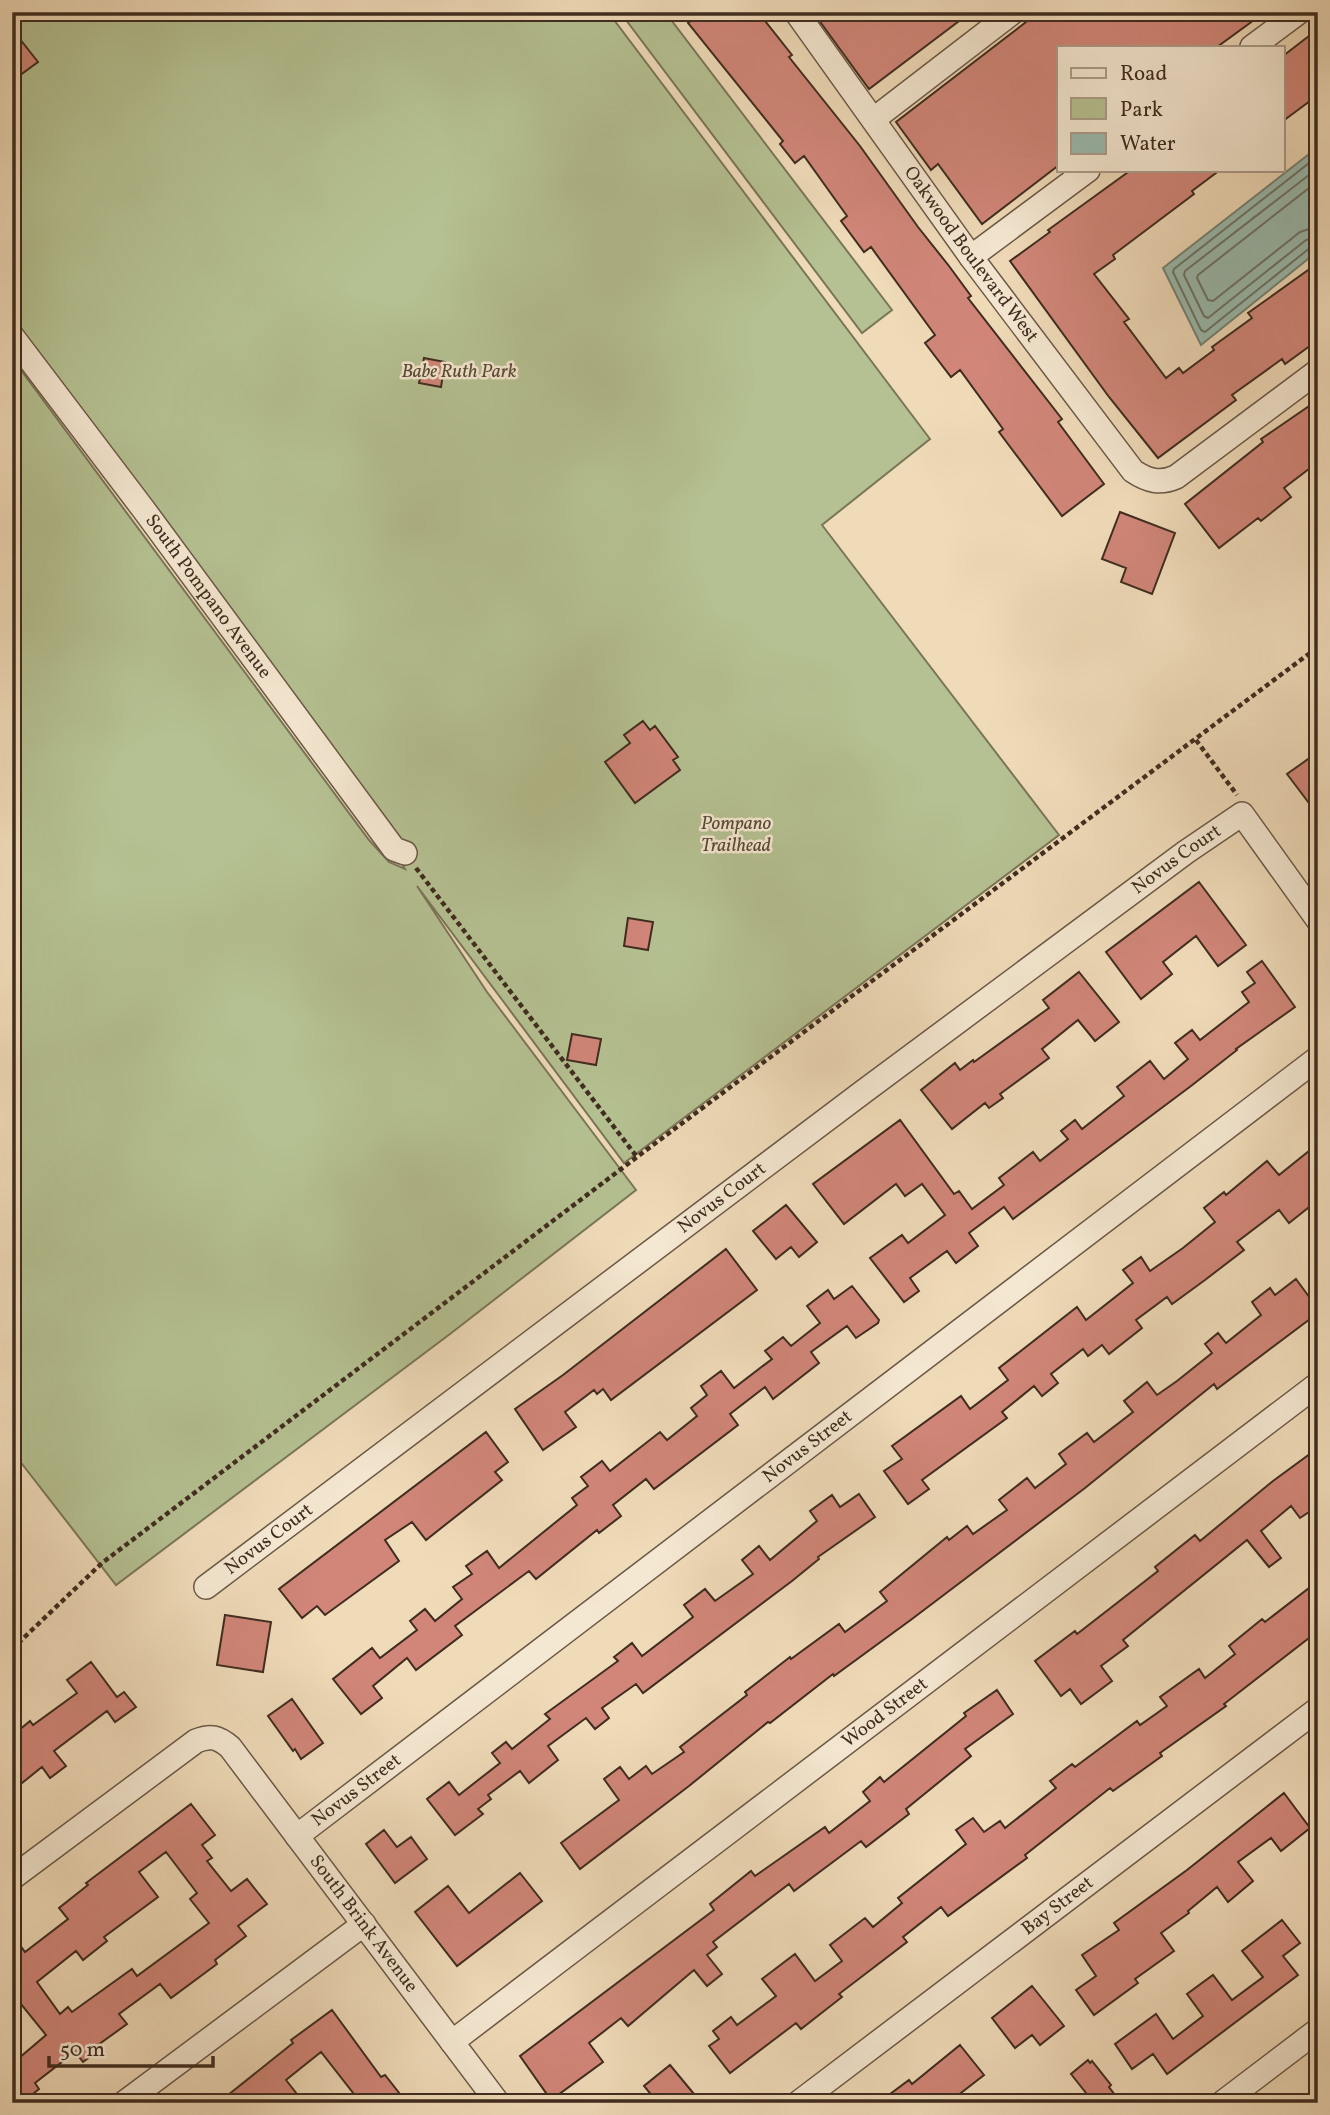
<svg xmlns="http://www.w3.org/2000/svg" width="1330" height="2115" font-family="Vollkorn,serif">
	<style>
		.green { fill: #b5c192; stroke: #7a7658; stroke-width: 2 }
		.water { fill: #9abbaf; stroke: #768275; stroke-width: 2 }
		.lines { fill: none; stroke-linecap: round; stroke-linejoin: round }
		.shore { stroke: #6c7467; stroke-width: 2 }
		.building { fill: #d18679; stroke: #3f2c1f; stroke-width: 2; fill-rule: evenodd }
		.street-casing { stroke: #6b5846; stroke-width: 26 }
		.path { stroke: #3f2c1f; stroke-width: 4.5; stroke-dasharray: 5 3.5; stroke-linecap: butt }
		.street { stroke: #f5e8d2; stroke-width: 23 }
		.labels { text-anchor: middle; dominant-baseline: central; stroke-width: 5; stroke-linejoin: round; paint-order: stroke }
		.street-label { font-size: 19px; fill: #3f2c1f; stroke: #f5e8d2 }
		.park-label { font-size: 19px; font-style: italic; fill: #574a36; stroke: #f5e8d2 }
	</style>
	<rect width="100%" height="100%" fill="#f0dbb9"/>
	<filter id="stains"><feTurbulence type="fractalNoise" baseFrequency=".00286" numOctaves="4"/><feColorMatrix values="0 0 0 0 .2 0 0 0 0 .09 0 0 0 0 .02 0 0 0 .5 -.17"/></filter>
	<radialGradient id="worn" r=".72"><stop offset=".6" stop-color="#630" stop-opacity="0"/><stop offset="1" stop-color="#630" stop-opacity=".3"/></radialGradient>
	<path class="green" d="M12,12H608L930,439L822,525L1059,835L624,1163L417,886L487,992L636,1190L450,1334L116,1585L12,1451V358L369,840L389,862L405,869L394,849L12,336Z
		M620,12H665L892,310L862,333Z"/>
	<path class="water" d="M1318,147V251L1201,345L1163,268Z"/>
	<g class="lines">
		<path class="shore" d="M1318,156L1174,269L1173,272L1201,330L1205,332L1311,247L1318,246
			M1318,168L1185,271L1184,275L1204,316L1208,318L1306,240L1318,237
			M1318,181L1198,275L1197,278L1208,300L1213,301L1300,232L1318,226"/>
	</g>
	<path class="building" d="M702,12H758L792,55L789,57L860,146L918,227L949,266L971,296L968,298L1062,419L1058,422L1104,484L1062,516L999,432L1003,429L960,370L951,377L925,343L935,335L871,247L864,252L841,221L847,216L804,156L795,163L780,144L783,141L688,23Z
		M813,12H971L869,89Z
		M1039,12H1265L1217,47H1059V165L982,224L938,164L931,170L896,122Z
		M12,29L38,62L12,81Z
		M1318,29V95L1283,121V56Z
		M1131,170H1220L1192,191L1194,194L1113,255L1115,259L1094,274L1129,319L1124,322L1166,378L1179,368L1183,373L1214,350L1212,347L1252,318L1248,313L1318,263V340L1285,364L1282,359L1232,395L1236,400L1158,458L1109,397L1010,261L1050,232L1048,230Z
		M424,358L445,362L441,387L419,383Z
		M1318,400V462L1284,488L1291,497L1261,521L1258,518L1219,548L1185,504L1263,442L1261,439Z
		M1120,512L1175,533L1152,594L1121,582L1126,568L1102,559Z
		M643,721L650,730L655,726L678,757L673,760L680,770L635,803L605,762L630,743L624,735Z
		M1318,752V815L1287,774Z
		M1199,882L1246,945L1218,966L1196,936L1163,962L1172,974L1141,999L1106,952Z
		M628,918L653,922L648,950L624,946Z
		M1262,961L1295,1007L1236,1049L1237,1050L1191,1086L1013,1219L1004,1207L969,1233L978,1246L956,1263L947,1251L910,1278L919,1291L904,1302L870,1258L902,1235L908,1243L945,1215L922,1184L905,1196L896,1184L844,1224L813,1184L900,1120L954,1194L959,1191L972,1209L1004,1185L999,1178L1033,1152L1040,1161L1068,1139L1061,1131L1075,1120L1082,1129L1124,1096L1117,1087L1150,1061L1164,1079L1188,1059L1175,1043L1192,1030L1200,1040L1249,1002L1242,992L1255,983L1247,972Z
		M1079,972L1119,1022L1095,1041L1078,1020L1042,1049L1049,1058L1000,1094L1003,1098L989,1108L985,1103L952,1129L921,1090L955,1063L960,1070L973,1060L974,1062L1049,1008L1043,1000Z
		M572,1034L601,1039L596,1065L567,1060Z
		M1309,1151L1318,1163V1200L1289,1223L1279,1210L1237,1242L1244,1250L1205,1280L1172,1304L1167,1297L1136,1320L1142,1328L1109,1354L1102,1345L1088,1356L1083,1349L1051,1374L1058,1383L1042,1396L1034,1386L1002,1412L1007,1418L922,1480L929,1489L908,1504L884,1471L902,1459L892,1446L961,1396L970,1409L1008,1380L999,1368L1077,1307L1086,1320L1133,1283L1123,1270L1141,1257L1150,1271L1183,1248L1215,1222L1204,1208L1224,1192L1226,1195L1267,1161L1279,1175Z
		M786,1205L817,1242L799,1257L791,1247L776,1259L753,1231Z
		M726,1249L757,1290L611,1400L603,1389L597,1394L594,1390L565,1412L576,1427L543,1450L515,1409L563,1375Z
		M1296,1279L1318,1309V1313L1217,1389L1214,1384L1085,1488L912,1619L834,1676L833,1674L770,1723L768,1722L689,1786L580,1869L561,1843L619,1800L604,1779L620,1767L629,1779L646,1766L652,1774L684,1752L680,1747L747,1695L745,1692L790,1657L791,1659L839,1624L845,1632L887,1601L880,1592L947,1537L949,1540L967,1526L973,1534L1007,1510L999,1500L1027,1478L1035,1488L1066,1464L1059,1454L1087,1433L1094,1442L1133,1412L1124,1401L1147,1382L1157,1395L1177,1381L1212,1353L1205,1344L1218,1333L1226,1343L1261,1315L1252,1302L1270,1288L1275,1295Z
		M852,1286L879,1320L878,1323L856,1338L847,1326L811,1352L819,1363L773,1399L765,1387L730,1414L738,1425L654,1489L646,1479L613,1505L621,1516L599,1533L597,1530L536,1579L529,1571L455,1626L462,1635L416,1670L407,1658L373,1686L382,1698L361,1714L333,1679L372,1648L380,1658L417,1630L410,1621L425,1609L435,1621L462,1599L453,1587L472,1574L466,1566L487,1551L499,1568L577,1505L572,1498L588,1486L581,1477L602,1461L610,1471L660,1432L667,1440L697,1416L691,1408L707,1395L701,1386L721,1371L734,1388L772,1359L765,1351L783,1337L791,1346L820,1323L807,1306L828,1290L834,1299Z
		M486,1432L508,1462L495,1472L502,1480L426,1540L412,1522L385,1540L399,1561L325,1615L317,1606L302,1618L279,1589Z
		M1318,1448V1506L1300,1518L1291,1506L1261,1531L1281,1558L1269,1567L1247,1540L1123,1640L1128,1646L1101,1666L1112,1681L1081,1704L1070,1689L1061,1696L1035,1661L1075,1631L1077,1634L1158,1571L1155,1567L1195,1535L1200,1541L1273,1481Z
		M859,1494L875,1517L818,1557L819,1559L792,1581L643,1693L636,1684L602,1708L609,1718L595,1729L586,1718L548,1746L558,1760L529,1783L520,1771L488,1795L491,1799L478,1809L483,1814L455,1835L427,1799L449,1782L459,1795L500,1763L492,1753L506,1742L512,1749L550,1719L545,1714L618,1661L614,1657L632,1643L642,1656L693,1617L684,1605L705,1589L715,1601L753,1574L742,1560L759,1546L770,1560L817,1521L810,1511L832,1495L840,1507Z
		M1318,1581V1631L1224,1704L1226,1706L1160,1753L1162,1756L1113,1791L1110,1788L1025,1855L1027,1858L948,1916L941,1907L903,1937L907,1942L839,1994L842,1997L801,2029L796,2023L730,2073L709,2046L719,2039L713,2031L731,2017L737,2025L776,1996L762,1979L795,1954L815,1981L842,1961L830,1945L865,1918L873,1927L902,1903L898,1898L966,1844L956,1830L973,1818L984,1832L1000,1821L1005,1828L1056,1788L1050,1781L1072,1764L1075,1767L1137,1721L1140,1725L1167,1706L1160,1697L1199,1669L1205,1678L1235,1654L1229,1646L1262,1619L1265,1622Z
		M225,1615L271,1622L263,1672L217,1665Z
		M91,1662L117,1697L124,1692L136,1707L115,1722L107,1711L54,1751L66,1766L50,1778L42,1767L12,1791V1736L30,1721L33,1725L77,1693L67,1680Z
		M997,1690L1013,1714L965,1749L971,1756L906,1809L909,1814L866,1847L861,1841L794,1891L789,1884L713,1942L717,1947L707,1955L722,1974L707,1986L694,1970L628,2026L621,2018L589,2043L603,2062L551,2100L520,2056L714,1910L710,1904L751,1871L755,1876L825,1827L829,1833L870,1801L863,1792L880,1777L884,1782L966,1716L964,1713Z
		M292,1699L323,1743L301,1759L295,1749L293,1751L268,1716Z
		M1284,1793L1310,1828L1281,1851L1271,1838L1238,1862L1253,1881L1228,1902L1217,1887L1188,1911L1189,1913L1161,1933L1174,1951L1135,1979L1138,1983L1094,2015L1076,1990L1096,1976L1082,1955L1119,1930L1114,1923L1187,1870Z
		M191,1804L215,1835L202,1845L212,1858L207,1861L231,1891L247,1879L267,1904L238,1926L246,1936L215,1960L217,1964L171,1998L160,1984L119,2014L127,2024L98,2045L101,2049L83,2062L75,2052L35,2083L39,2089L22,2103H12V2064L46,2035L21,2004L12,2010V1934L25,1952L68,1919L59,1908L88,1885L86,1883ZM166,1852L197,1893L190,1899L209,1923L137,1976L132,1969L72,2012L68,2007L60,2014L37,1982L76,1951L83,1960L107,1941L104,1937L158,1897L139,1872Z
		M384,1830L397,1847L411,1837L427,1859L395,1883L366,1844Z
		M520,1873L542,1901L457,1966L415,1912L448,1886L469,1913Z
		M1282,1920L1300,1943L1283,1956L1298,1975L1167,2074L1153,2054L1132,2069L1115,2044L1156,2014L1173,2039L1203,2016L1187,1994L1213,1975L1232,2000L1263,1977L1242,1951Z
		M1032,1986L1064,2026L1040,2045L1032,2035L1015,2048L992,2018Z
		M332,2010L381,2077L385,2075L407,2103H361L321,2052L286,2080L304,2103H218L293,2043L291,2040Z
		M960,2045L984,2075L948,2103H878L909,2080L912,2084Z
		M1088,2060L1090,2063L1092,2061L1111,2085L1109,2087L1121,2103H1094L1071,2074Z
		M670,2065L694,2094L684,2103H658L644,2086Z"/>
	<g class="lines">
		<defs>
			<g id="street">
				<path id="s1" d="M796,12L971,257L1133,471C1148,481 1160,484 1176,477L1318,371"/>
				<path d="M1252,47L1299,12"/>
				<path d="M874,119L1013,12"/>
				<path d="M971,257L1088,170"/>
				<path id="s2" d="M12,336L144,510L394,849L405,853"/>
				<path id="s3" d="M206,1587L863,1092L1186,852L1242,814L1318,920"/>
				<path id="s4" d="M297,1836L1318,1058"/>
				<path id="s5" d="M12,1878L196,1741C211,1735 218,1737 230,1747L498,2103"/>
				<path id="s6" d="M452,2042L1318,1384"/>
				<path d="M124,2103L364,1924"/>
				<path id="s7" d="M798,2103L1318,1709"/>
				<path d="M1222,2103L1318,2030"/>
			</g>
		</defs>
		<use href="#street" class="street-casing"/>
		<path class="path" d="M1196,740L1237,795
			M416,868L637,1157
			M12,1649L102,1563L637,1157L1318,647"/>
		<use href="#street" class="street"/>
	</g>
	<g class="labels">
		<g class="street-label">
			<text stroke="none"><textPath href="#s1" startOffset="299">Oakwood Boulevard West</textPath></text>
			<text stroke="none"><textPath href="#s2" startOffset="326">South Pompano Avenue</textPath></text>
			<text stroke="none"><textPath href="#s3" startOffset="1213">Novus Court</textPath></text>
			<text stroke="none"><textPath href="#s3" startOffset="646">Novus Court</textPath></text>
			<text stroke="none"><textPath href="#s4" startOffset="642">Novus Street</textPath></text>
			<text stroke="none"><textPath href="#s3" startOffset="79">Novus Court</textPath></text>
			<text stroke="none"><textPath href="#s6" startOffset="544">Wood Street</textPath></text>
			<text stroke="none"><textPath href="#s4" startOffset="75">Novus Street</textPath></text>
			<text stroke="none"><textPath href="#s7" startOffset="326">Bay Street</textPath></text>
			<text stroke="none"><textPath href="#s5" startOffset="488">South Brink Avenue</textPath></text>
		</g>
		<g class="park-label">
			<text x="459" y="372">Babe Ruth Park</text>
			<text x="736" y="824">Pompano<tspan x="736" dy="22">Trailhead</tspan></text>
		</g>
	</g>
	<rect width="1330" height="2115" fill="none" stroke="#f0dbb9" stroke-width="42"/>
	<rect x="14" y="14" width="1302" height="2087" fill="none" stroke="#3f2c1f" stroke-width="3.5"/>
	<rect x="21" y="21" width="1288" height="2073" fill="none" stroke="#3f2c1f" stroke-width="2"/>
	<rect x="1057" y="46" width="228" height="126" fill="#f5e8d2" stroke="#ac9d8a" stroke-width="2"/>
	<rect x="1071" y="68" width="35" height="10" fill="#f5e8d2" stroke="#ac9d8a" stroke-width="2"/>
	<text x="1120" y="80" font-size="21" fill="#3f2c1f">Road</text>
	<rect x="1071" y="98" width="35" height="21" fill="#b5c192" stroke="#ac9d8a" stroke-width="2"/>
	<text x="1120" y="116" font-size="21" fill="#3f2c1f">Park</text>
	<rect x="1071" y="133" width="35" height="21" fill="#9abbaf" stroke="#ac9d8a" stroke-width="2"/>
	<text x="1120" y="150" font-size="21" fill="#3f2c1f">Water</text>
	<path d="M49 2056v10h164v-10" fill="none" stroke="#3f2c1f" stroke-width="3.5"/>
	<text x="60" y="2056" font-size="21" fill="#3f2c1f" stroke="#f5e8d2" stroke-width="5" paint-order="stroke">50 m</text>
	<rect width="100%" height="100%" filter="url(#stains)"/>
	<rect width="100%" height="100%" fill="url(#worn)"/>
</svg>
